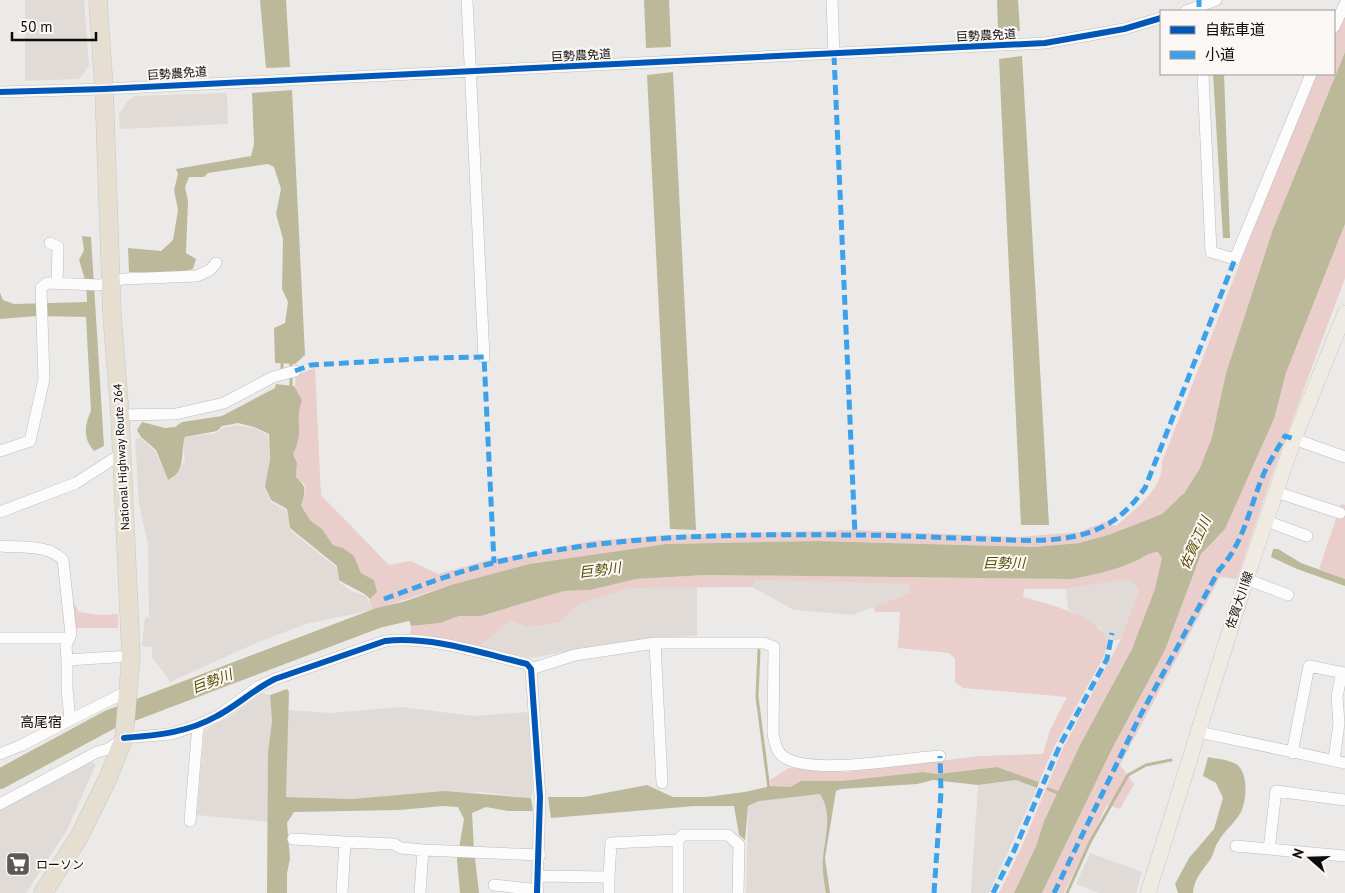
<svg xmlns="http://www.w3.org/2000/svg" width="1345" height="893" font-family="'PT Sans','Noto Sans JP',sans-serif">
	<style>
		.built { fill: #e0dbd7 }
		.green { fill: #eacecb }
		.water { fill: #bcb99b }
		.lines { fill: none; stroke-linecap: round; stroke-linejoin: round }
		.stream { stroke: #bcb99b; stroke-width: 3 }
		.river { stroke: #bcb99b; stroke-width: 20 }
		.minor-casing { stroke: #bdbcbb; stroke-width: 12 }
		.major-casing { stroke: #c7c7c6; stroke-width: 16 }
		.highway-casing { stroke: #c7c7c6; stroke-width: 19 }
		.minor { stroke: #fcfcfc; stroke-width: 11 }
		.major { stroke: #efebe2; stroke-width: 15 }
		.highway { stroke: #e6dfd1; stroke-width: 18 }
		.quiet { stroke: #3ca1e9; stroke-width: 5; stroke-dasharray: 10 5; stroke-linecap: butt }
		.cycleway-casing { stroke: #faf7f5; stroke-width: 9 }
		.cycleway { stroke: #0057b8; stroke-width: 6 }
		.labels { text-anchor: middle; dominant-baseline: central; stroke-width: 4; stroke-linejoin: round; paint-order: stroke }
		.street-label { font-size: 12px; fill: #0d0c0b; stroke: #faf7f5 }
		.poi-label { font-size: 12px; fill: #0d0c0b; stroke: #faf7f5; text-anchor: start }
		.water-label { font-size: 14px; font-style: italic; fill: #584f01; stroke: #faf7f5 }
		.neighbourhood-label { font-size: 14px; fill: #0d0c0b; stroke: #faf7f5 }
	</style>
	<rect width="100%" height="100%" fill="#eceae9"/>
	<path class="built" d="M25,0H84L89,66L79,79L25,81Z
		M227,93L228,124L120,129L119,115L127,102L135,96Z
		M238,425L254,428L268,435L270,461L265,489L271,502L287,511L290,530L337,568L339,582L351,591L366,596L373,610L306,624L256,643L170,682L165,674L152,658V647L142,646L145,617L155,619L149,617L148,544L139,504L135,439L140,438L155,451L168,480L174,478L185,460L183,445L186,437L217,433L222,428Z
		M1129,579L1139,589L1121,639L1107,642L1101,628L1068,609L1066,589Z
		M754,580L908,584L911,593L852,615L794,610L752,587Z
		M697,586V636L654,638L606,644L532,658L476,648L511,621L528,627L559,623L579,604L630,588Z
		M261,693L270,695L272,721L268,752V822L197,815L204,731L230,716Z
		M401,707L474,716L528,712L533,787L531,798L481,792L353,799L286,797L288,710L331,713Z
		M91,762L96,764L67,830L26,893H0V810Z
		M1016,780L1037,788L989,893H971L978,785Z
		M820,794L827,805L828,824L823,860L826,893H746L748,806L758,801Z
		M1090,853L1142,872L1136,893H1099L1076,884Z"/>
	<path class="green" d="M1345,12V52L1273,229L1226,373L1212,437L1200,468L1185,492L1162,514L1111,534L1079,543L1034,547L818,541L666,544L529,564L451,585L373,610L369,600L377,592L374,580L361,573L354,556L343,548L333,545L322,529L310,520L301,504L306,492L304,484L296,477L297,463L292,454C307,428 292,403 296,375L315,368L321,495L389,565L411,561L438,574L492,559L529,554L590,541L667,535L854,530L1019,537L1079,532L1104,522L1116,526C1135,509 1163,490 1162,462L1314,74H1334V34Z
		M1345,224V278L1272,475L1237,579L1220,577L1120,765L1134,784L1120,809L1107,805L1064,893H1042L1113,747L1165,650L1201,554L1225,529L1274,419L1286,373Z
		M1341,504L1345,505V579L1319,569Z
		M1159,545L1171,558L1132,649L1081,743L1044,821L1036,846L1014,893H999L1022,846L1062,750L1121,639L1139,589L1129,579L1066,589H1024L1023,597C1046,604 1101,615 1107,641C1108,645 1105,652 1104,656L1054,747L1039,782L997,767L938,774L923,772L841,781H801L790,787L771,786L770,780L789,768L846,772L981,756L1043,754L1050,730L1067,697L963,688L955,682V659L949,653L898,648L900,612H875L873,607L911,593L908,584L755,580L752,587L630,588L579,604L559,623L528,627L511,621L476,648L410,636L411,626L440,623L459,616H481L564,591L590,590L636,579L706,575L1072,579C1102,573 1135,566 1159,545Z
		M72,599L79,612L100,615L118,614V628H76Z"/>
	<path class="water" d="M260,0H286L290,67L266,68Z
		M644,0H669L671,47L646,48Z
		M997,0H1018L1020,31L998,30Z
		M1345,52V224L1286,373L1274,419L1225,529L1201,554L1165,650L1113,747L1042,893H1014L1036,846L1044,821L1081,743L1132,649L1155,589L1162,558L1158,552C1148,552 1142,559 1133,562C1113,571 1092,575 1072,579L706,575L636,579L590,590L564,591L481,616H459L440,623L411,626L403,602L451,585L529,564L666,544L818,541L1034,547L1079,543L1111,534L1162,514L1185,492L1200,468L1212,437L1226,373L1273,229Z
		M1022,56L1049,525H1021L999,59Z
		M673,72L696,530L670,529L647,75Z
		M1213,74H1224L1230,238H1223Z
		M292,90L305,355L295,364L275,363L274,328L285,323L288,302L282,289L283,239L276,214L281,189L274,167L268,164L208,173L204,177H189L185,187L188,201L186,253L196,259L193,269L179,272H129L128,248L161,251L173,240L178,210L174,190L178,174L176,169L251,156L254,144L252,93Z
		M82,236L91,237L104,446L94,451C83,438 84,426 91,411L86,317L37,316L0,319V293L3,300L14,304L87,302L86,283L79,260L84,250Z
		M276,384L294,386L302,400C294,420 305,431 293,454L297,463L296,477C307,487 306,491 301,505L310,520L322,529L333,545L343,548L354,556L361,573L374,580L377,592L370,599C365,592 347,586 339,580L337,566L290,528L287,509L271,500L265,487L270,459L269,434L254,427L238,423L222,426L217,431L185,437C180,451 187,472 168,480L156,450L141,437L137,430L142,422L165,428L175,427L182,422L222,416L275,388Z
		M1273,549H1278L1301,563L1345,579V586L1297,569L1271,557Z
		M287,689L289,692L286,797L353,799L444,791L531,798L533,811H508L486,807L472,813L474,849L479,893H460L457,860L464,819L458,807L443,806L399,810L294,812L287,823L290,859L287,873V893H267L268,752L272,721L270,695Z
		M1208,757C1216,759 1226,759 1234,763C1249,769 1247,800 1241,812C1235,823 1224,831 1218,842C1214,848 1214,854 1210,860C1202,871 1194,879 1193,893H1178L1175,884L1189,858L1214,829L1223,798L1216,783L1203,776Z
		M997,767L1039,782L1037,788L1016,780L978,785L933,780L917,784L841,789L836,791L825,858L830,893H826C824,882 822,869 823,858C825,836 833,814 820,794L759,801L748,806L745,840L739,835L734,806H695L551,818L548,797H584L647,785L673,797H706L745,792L771,786L790,787L801,781H841L923,772L938,774Z"/>
	<g class="lines">
		<path class="stream" d="M282,371V363
			M291,386V364
			M759,650L757,697L769,789
			M1048,789L1061,794
			M1067,893L1090,842L1128,775L1146,765L1171,760"/>
		<path class="river" d="M0,779L109,720L378,618L433,605"/>
		<defs>
			<path id="minor" d="M467,0L484,357
				M832,0L834,55
				M1186,11L1216,0
				M1334,27L1345,4
				M1203,74L1211,252L1235,259L1311,74
				M0,92L104,89L1045,43L1124,29L1161,18
				M50,243L58,247L57,284
				M120,415L176,414L224,403L273,377L295,371
				M1294,439L1345,457
				M0,451L30,441L44,379L41,288L47,283L99,285L123,279L197,276L210,270L216,263
				M1276,492L1340,513
				M0,512L76,483L121,454
				M1266,521L1307,536
				M0,546C20,548 48,544 63,560L71,634L66,646L67,660
				M1246,579L1288,595
				M0,638H69
				M655,643L662,783
				M531,669L575,655L655,643H764L774,647L773,734C775,742 776,752 784,757C812,776 904,758 940,756
				M70,720L128,691
				M1199,732L1345,763
				M1292,753L1309,666L1345,673
				M0,754L22,745L70,720L67,689V660L131,656
				M1334,761L1339,723L1337,696L1342,673
				M0,804L97,752L108,749L124,738L171,734L198,725L218,716L258,687L275,679L385,641C432,636 481,653 527,664L531,669L540,797L537,893
				M190,821L198,725
				M293,839L345,842
				M678,840V893
				M1236,846L1345,856
				M1269,849L1276,791L1345,800
				M538,876L609,877L611,843L678,840L683,835H728L739,845L738,893
				M609,877V893
				M494,885L538,890
				M342,893L345,842L394,844L401,848L423,850L540,855
				M420,893L423,850"/>
			<path id="major" d="M1148,893L1246,579L1294,439L1345,313"/>
			<path id="highway" d="M43,893L79,837L108,778L124,738L131,656L120,415L112,315L104,89L98,0"/>
		</defs>
		<use href="#minor" class="minor-casing"/>
		<use href="#major" class="major-casing"/>
		<use href="#highway" class="highway-casing"/>
		<use href="#minor" class="minor"/>
		<use href="#major" class="major"/>
		<use href="#highway" class="highway"/>
		<path class="quiet" d="M1199,0V7
			M834,55L855,535
			M295,371L311,365L433,358L484,357L494,563
			M384,599C420,586 456,572 493,563C610,534 735,534 855,535C898,535 942,538 985,539C1016,540 1049,543 1080,535C1109,528 1128,512 1145,488L1235,259
			M934,893L941,792L940,756
			M993,893L1013,853L1061,743L1107,659L1112,633
			M1054,893L1139,718L1219,570C1245,542 1250,504 1265,471C1271,459 1278,448 1285,436L1294,439"/>
		<defs>
			<path id="cycleway" d="M0,92L104,89L1045,43L1124,29L1161,18
				M124,738C157,735 187,733 217,716C238,705 254,689 275,679L385,641C432,636 481,653 527,664L531,669L540,797L537,893"/>
		</defs>
		<use href="#cycleway" class="cycleway-casing"/>
		<use href="#cycleway" class="cycleway"/>
	</g>
	<defs>
		<symbol id="supermarket-square" viewBox="-11 -11 22 22"><rect x="-9" y="-9" width="18" height="18" rx="4" fill="#5b5a59" stroke="#faf7f5"/><path d="M-6-5.5h2.5l.6 2H6L4.5 2H-2.5L-4.4-4H-6ZM-1.5 3.2a1.3 1.3 0 1 0 .1 0ZM3 3.2a1.3 1.3 0 1 0 .1 0Z" fill="#fff"/></symbol>
	</defs>
	<g fill-rule="evenodd">
		<use href="#supermarket-square" x="4" y="850" width="28" height="28"/>
	</g>
	<g class="labels">
		<g class="street-label">
			<text transform="translate(986 35) rotate(-3)">巨勢農免道</text>
			<text transform="translate(581 55) rotate(-3)">巨勢農免道</text>
			<text transform="translate(177 73) rotate(-4)">巨勢農免道</text>
			<text transform="translate(121 457) rotate(-93)">National Highway Route 264</text>
			<text transform="translate(1239 600) rotate(-71)">佐賀大川線</text>
		</g>
		<g class="poi-label">
			<text x="36" y="864">ローソン</text>
		</g>
		<g class="water-label">
			<text transform="translate(1195 543) rotate(-66)">佐賀江川</text>
			<text x="1004" y="563">巨勢川</text>
			<text transform="translate(600 570) rotate(-7)">巨勢川</text>
			<text transform="translate(212 681) rotate(-21)">巨勢川</text>
		</g>
		<g class="neighbourhood-label">
			<text x="41" y="722">高尾宿</text>
		</g>
	</g>
	<rect x="1160" y="10" width="175" height="65" fill="#faf7f5" stroke="#9b9997"/>
	<rect x="1170" y="26" width="25" height="8" fill="#0057b8" stroke="#9b9997"/>
	<text x="1205" y="35" font-size="15" fill="#0d0c0b">自転車道</text>
	<rect x="1170" y="51" width="25" height="8" fill="#3ca1e9" stroke="#9b9997"/>
	<text x="1205" y="60" font-size="15" fill="#0d0c0b">小道</text>
	<g transform="translate(1310 858) rotate(290)" stroke="#faf7f5" stroke-width="4" paint-order="stroke">
	<path d="M0-4L9 19L0 12L-9 19Z" fill="#0d0c0b"/>
	<text y="-8" font-size="14" font-weight="bold" text-anchor="middle" fill="#0d0c0b">N</text>
	</g>
	<path d="M12 32v8h84v-8" fill="none" stroke="#0d0c0b" stroke-width="2.5"/>
	<text x="20" y="32" font-size="15" fill="#0d0c0b" stroke="#faf7f5" stroke-width="4" paint-order="stroke">50 m</text>
</svg>
